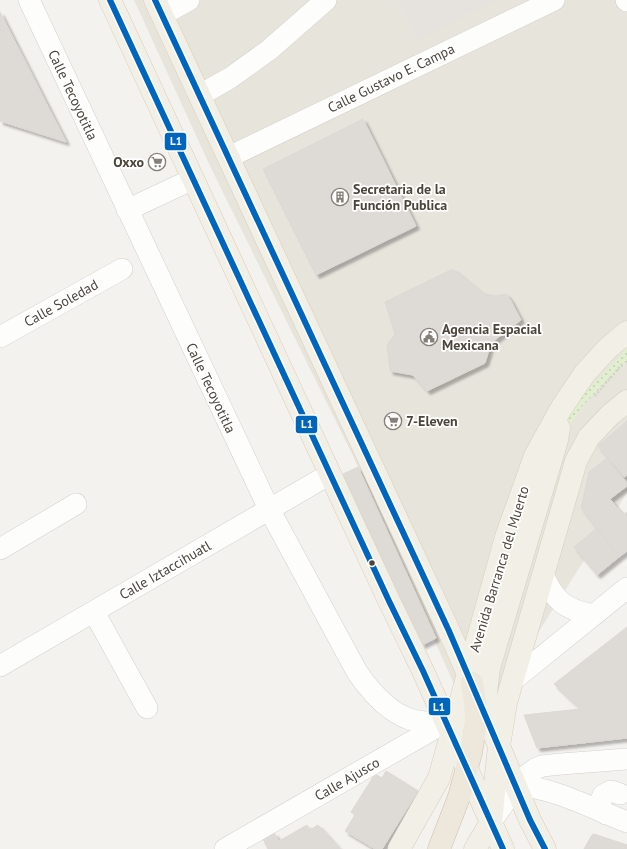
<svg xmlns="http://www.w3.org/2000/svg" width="627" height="849" font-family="'PT Sans',sans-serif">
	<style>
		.residential { fill: #e7e4dc }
		.grass { fill: url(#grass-dots) }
		.parking { fill: #e6e3df }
		.building { fill: #dedbd6; stroke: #dcd9d4; filter: url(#shadow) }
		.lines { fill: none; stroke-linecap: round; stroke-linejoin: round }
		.minor-casing { stroke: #d2d0cb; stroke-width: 22 }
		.major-casing { stroke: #d6cebb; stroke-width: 23 }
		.highway-casing { stroke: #ccbfa9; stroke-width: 23 }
		.path { stroke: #d3d2cc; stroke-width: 2.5; stroke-dasharray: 2 2; stroke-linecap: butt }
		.minor { stroke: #fdfdfc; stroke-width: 21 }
		.major { stroke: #f2efe6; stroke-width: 22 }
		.highway { stroke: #ede8db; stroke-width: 22 }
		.bus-1-casing { stroke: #fff; stroke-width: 9 }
		.bus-1 { stroke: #0065bd; stroke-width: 6 }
		.bus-dot { fill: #4b4439; stroke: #fff; stroke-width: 1.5 }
		.labels { text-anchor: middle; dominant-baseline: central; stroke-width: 3.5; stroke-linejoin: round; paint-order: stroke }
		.street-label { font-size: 14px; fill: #4b4439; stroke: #fff }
		.poi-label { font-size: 14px; font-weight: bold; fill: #4b4439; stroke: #fff; text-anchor: start }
		.line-badge { stroke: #fff; stroke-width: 1.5 }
		.badge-label { font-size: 11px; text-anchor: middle; font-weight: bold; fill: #fff }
	</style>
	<defs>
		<pattern id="grass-dots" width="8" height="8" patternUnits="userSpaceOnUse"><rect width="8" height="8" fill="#e1eecf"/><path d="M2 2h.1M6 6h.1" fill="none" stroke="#c3cdb2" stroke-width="1.8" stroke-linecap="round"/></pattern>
		<filter id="shadow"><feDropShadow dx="3.5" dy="3.5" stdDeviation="1" flood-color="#0004"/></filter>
	</defs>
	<rect width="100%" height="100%" fill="#f4f2ee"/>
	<path class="residential" d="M134,0H627V493L475,732L353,456L210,166Z"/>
	<path class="grass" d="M627,348V362L583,405L554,449L555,426Z"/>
	<path class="parking" d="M396,0H497L416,40Z"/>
	<path class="building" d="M0,12L66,142L0,121Z
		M363,119L416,226L316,275L263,169Z
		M453,269L482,293L496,296L506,294L511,301L521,320L491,343L485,363L427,391L413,375L390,371L387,345L395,334L385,302Z
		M627,421V475L624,477L598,446Z
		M607,458L627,483V486L610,499L623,515L627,512V551L619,557L581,508L589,472Z
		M358,467L436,638L422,645L343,474Z
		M597,528L619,557L597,575L574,547Z
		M627,627V738L537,748L524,715L580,709L554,684Z
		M386,771L418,791L382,849H375L345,831L355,815L351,812L375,774L382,778Z
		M307,825L310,830L318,825L340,849H268L263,839L274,833L279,841Z
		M594,834L627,845V849H584L592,835Z"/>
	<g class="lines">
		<defs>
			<path id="minor" d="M29,0L269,509L357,672C372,694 396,721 425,722C432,723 439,722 446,722
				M626,0L627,1
				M162,15L189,0
				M200,95L230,78L269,50L326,0
				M229,157L554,0
				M127,210L193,179
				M0,337L122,269
				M0,549L76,504
				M543,575C555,601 564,609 593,615
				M94,612L147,708
				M0,666L330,474
				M512,681L627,588
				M516,785C555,788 591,808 627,822
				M606,814L603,811L600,803L603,795L611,791L620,794
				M491,822L521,779L535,769L542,766L561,764L627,759
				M225,849L444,723"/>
			<path id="major" d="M110,0L389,601L423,671L503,849
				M155,0L449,631L483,708L530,820L545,849
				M484,709L489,668L557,440L559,428
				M399,849L439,778L506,537L535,456L562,407L585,373L607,349L627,332
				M475,849L491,822L499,746L506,703L576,461L589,437L610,415L627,401"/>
			<path id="highway" d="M439,849L459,797L471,753L476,721L475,702L472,683"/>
		</defs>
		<use href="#minor" class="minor-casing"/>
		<use href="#major" class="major-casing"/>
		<use href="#highway" class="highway-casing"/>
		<path class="path" d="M595,396L623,363"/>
		<use href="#minor" class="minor"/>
		<use href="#major" class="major"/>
		<use href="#highway" class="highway"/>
		<defs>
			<path id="bus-1" d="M110,0L389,601L423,671L503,849
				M155,0L449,631L530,820L545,849"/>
		</defs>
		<use href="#bus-1" class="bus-1-casing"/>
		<use href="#bus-1" class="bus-1"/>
	</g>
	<defs>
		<symbol id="supermarket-ring" viewBox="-11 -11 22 22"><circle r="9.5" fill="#fff" stroke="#868178" stroke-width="1.5"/><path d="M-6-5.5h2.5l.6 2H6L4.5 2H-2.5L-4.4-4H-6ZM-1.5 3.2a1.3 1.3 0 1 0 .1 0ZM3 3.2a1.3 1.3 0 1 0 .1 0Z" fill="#868178"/></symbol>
		<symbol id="building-ring" viewBox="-11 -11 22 22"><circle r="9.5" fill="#fff" stroke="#868178" stroke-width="1.5"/><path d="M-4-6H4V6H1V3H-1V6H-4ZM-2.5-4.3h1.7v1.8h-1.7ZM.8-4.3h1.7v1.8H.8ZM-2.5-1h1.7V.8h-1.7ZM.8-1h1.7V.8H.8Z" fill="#868178"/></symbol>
		<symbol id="civic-ring" viewBox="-11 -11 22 22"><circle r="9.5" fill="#fff" stroke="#868178" stroke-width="1.5"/><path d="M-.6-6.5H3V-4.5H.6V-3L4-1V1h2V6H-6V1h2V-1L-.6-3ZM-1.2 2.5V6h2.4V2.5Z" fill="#868178"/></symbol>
	</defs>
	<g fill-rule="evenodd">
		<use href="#supermarket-ring" x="147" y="152" width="20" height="20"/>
		<use href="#building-ring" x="330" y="187" width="20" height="20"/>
		<use href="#civic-ring" x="419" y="327" width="20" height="20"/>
		<use href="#supermarket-ring" x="383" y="411" width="20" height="20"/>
	</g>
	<circle class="bus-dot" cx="372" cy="563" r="3.5"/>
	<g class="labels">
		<g class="street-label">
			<text transform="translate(391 78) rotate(-26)">Calle Gustavo E. Campa</text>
			<text transform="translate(73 95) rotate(65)">Calle Tecoyotitla</text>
			<text transform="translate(61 303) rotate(-29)">Calle Soledad</text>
			<text transform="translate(211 388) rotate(65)">Calle Tecoyotitla</text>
			<text transform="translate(499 569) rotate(-73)">Avenida Barranca del Muerto</text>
			<text transform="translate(165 570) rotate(-30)">Calle Iztaccihuatl</text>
			<text transform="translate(347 779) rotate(-30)">Calle Ajusco</text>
		</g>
		<g class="poi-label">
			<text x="144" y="162" text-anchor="end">Oxxo</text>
			<text x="353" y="189">Secretaria de la<tspan x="353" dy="16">Función Publica</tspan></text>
			<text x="442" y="329">Agencia Espacial<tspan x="442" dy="16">Mexicana</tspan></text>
			<text x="406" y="421">7-Eleven</text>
		</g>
	</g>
	<g class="line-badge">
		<rect x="164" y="132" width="23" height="19" rx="4" fill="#0065bd"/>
		<rect x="295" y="415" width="23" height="19" rx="4" fill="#0065bd"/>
		<rect x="428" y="697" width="23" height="19" rx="4" fill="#0065bd"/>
	</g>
	<g class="badge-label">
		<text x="176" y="145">L1</text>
		<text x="307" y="428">L1</text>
		<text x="439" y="711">L1</text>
	</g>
</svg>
